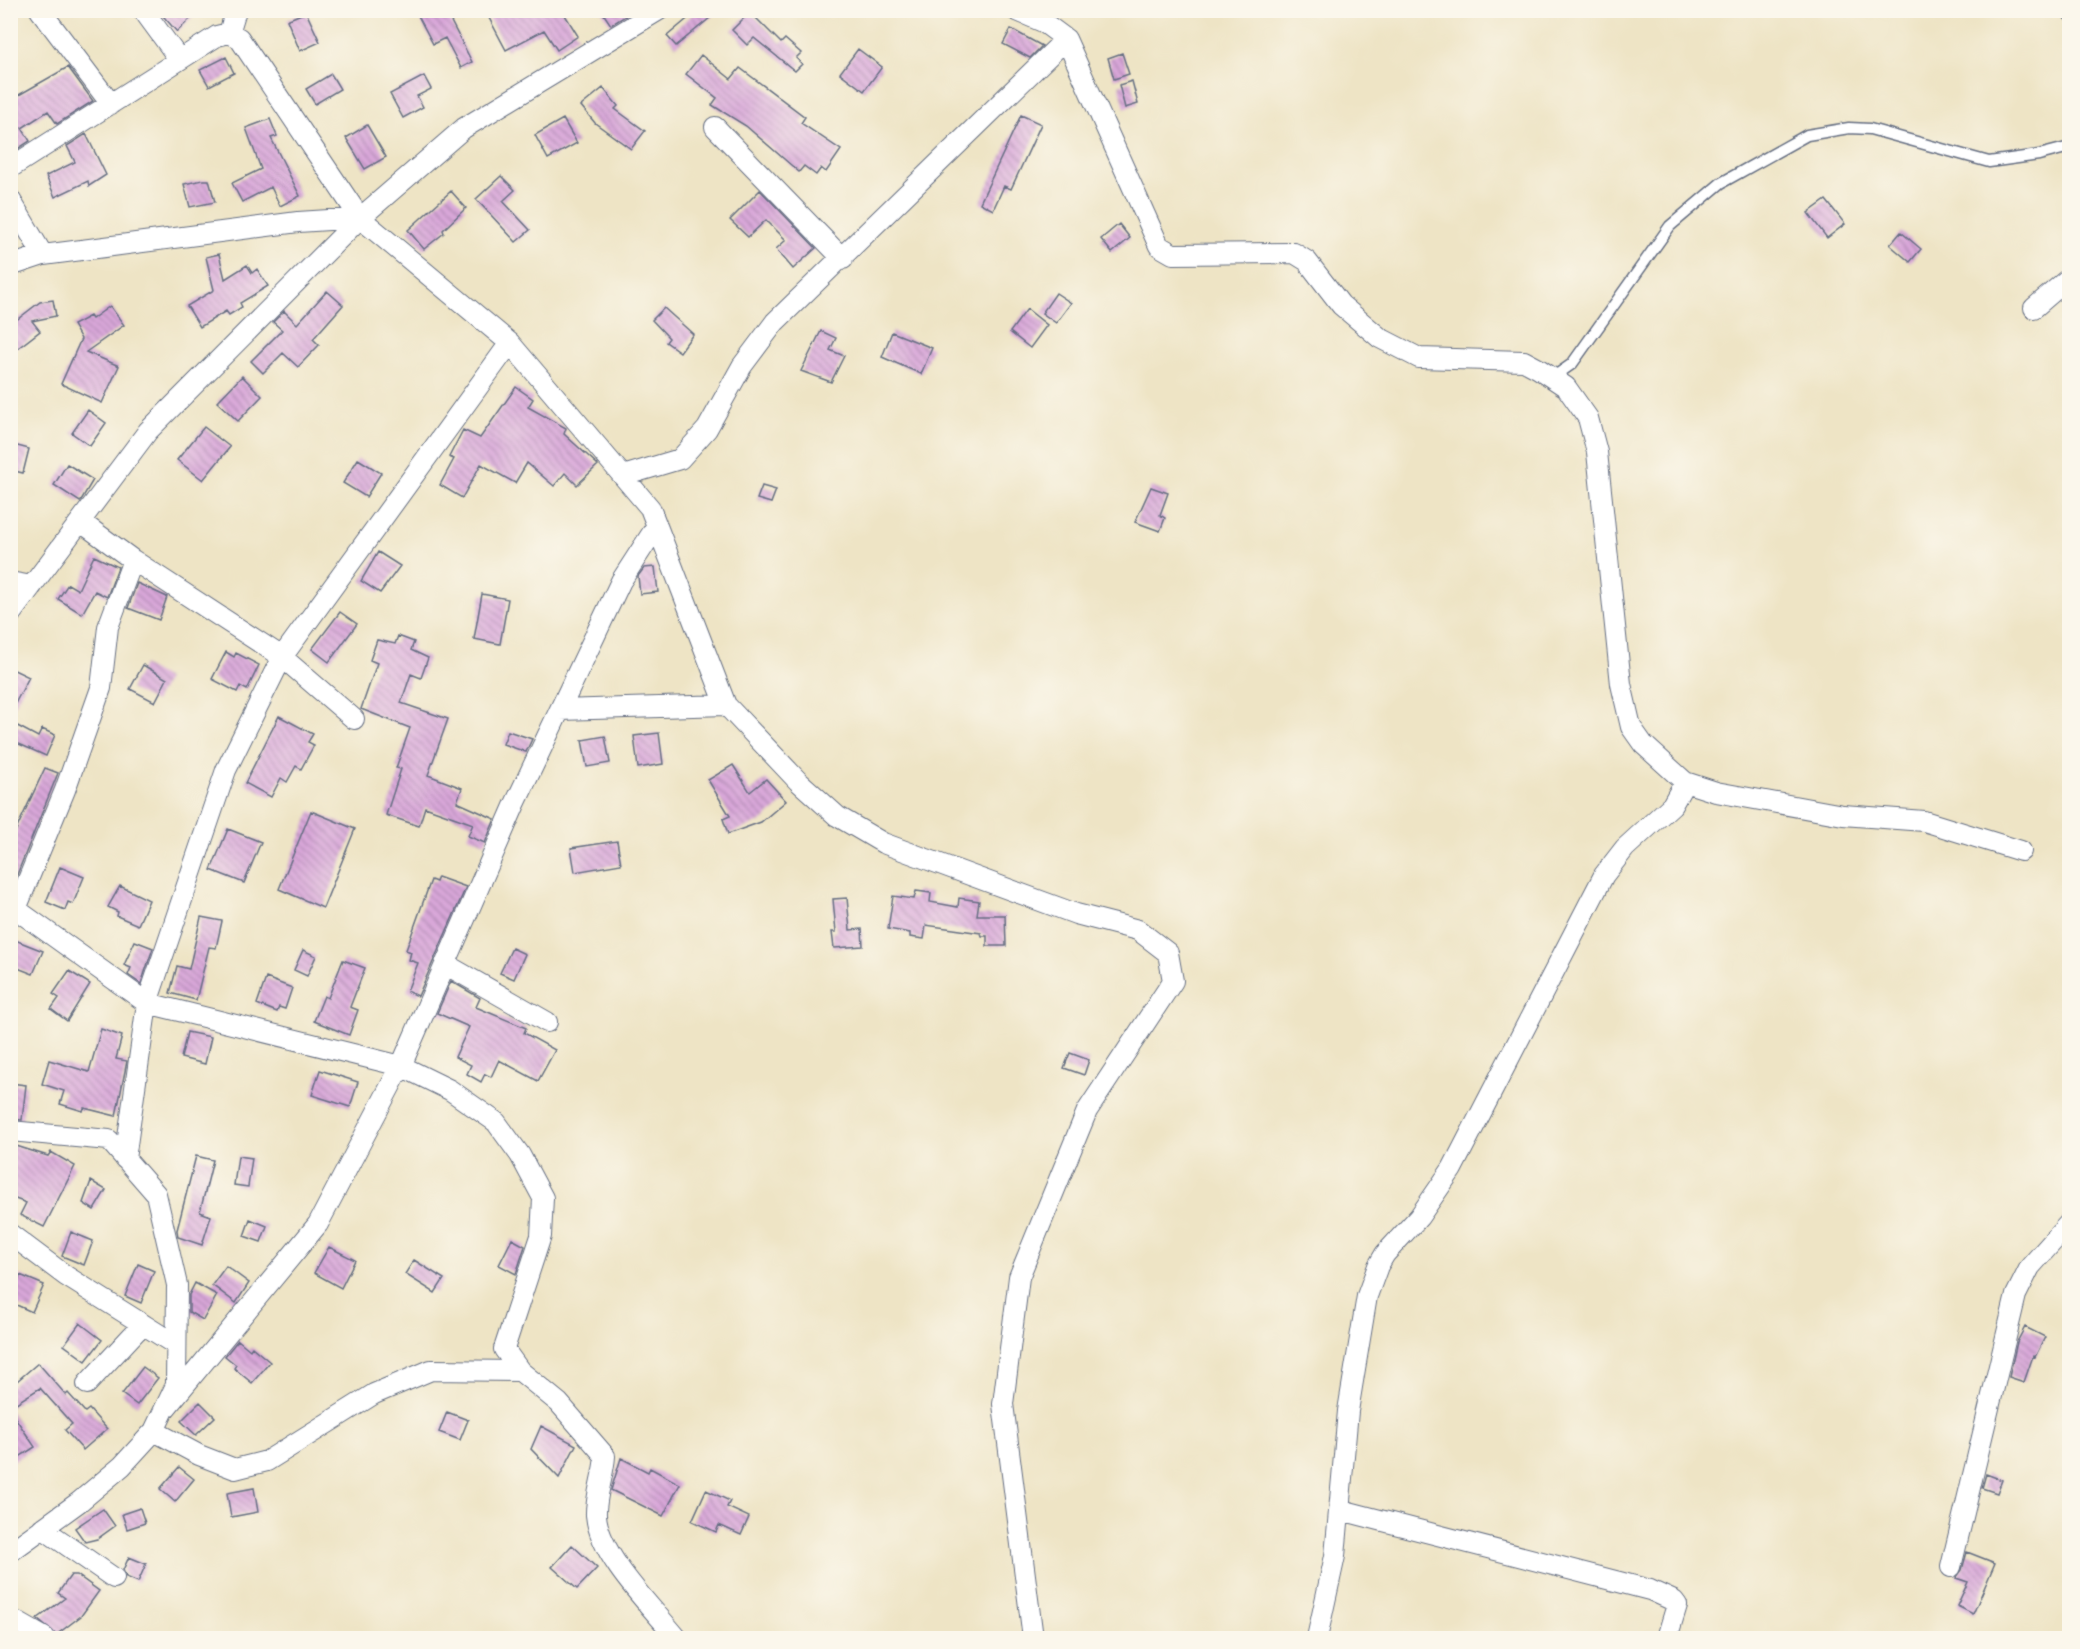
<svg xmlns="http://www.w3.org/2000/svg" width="2080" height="1649" font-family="'Balsamiq Sans',sans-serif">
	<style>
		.building { fill: url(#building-back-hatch) }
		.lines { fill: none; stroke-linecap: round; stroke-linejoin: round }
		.service-casing { stroke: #656e82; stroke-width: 13 }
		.minor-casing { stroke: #656e82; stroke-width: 22 }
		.service { stroke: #fff; stroke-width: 10 }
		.minor { stroke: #fff; stroke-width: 20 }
	</style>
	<defs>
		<pattern id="building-back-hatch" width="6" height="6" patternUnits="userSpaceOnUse" patternTransform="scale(1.5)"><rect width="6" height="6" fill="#d9a7d9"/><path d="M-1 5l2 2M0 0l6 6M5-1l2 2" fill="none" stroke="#af88b3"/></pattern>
	</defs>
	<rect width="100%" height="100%" fill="#fbf7ec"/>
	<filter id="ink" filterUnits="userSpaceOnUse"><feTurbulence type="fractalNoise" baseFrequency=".0167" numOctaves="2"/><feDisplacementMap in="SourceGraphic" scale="12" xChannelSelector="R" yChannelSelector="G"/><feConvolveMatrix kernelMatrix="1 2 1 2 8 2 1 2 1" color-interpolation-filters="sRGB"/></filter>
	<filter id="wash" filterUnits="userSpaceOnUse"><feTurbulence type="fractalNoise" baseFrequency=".008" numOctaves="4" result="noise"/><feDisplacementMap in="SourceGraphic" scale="24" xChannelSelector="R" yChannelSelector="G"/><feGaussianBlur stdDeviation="1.35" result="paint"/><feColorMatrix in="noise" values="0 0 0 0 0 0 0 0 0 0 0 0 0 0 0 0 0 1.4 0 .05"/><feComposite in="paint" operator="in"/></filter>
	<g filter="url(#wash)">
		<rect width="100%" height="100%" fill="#eee4c5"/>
		<g id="blocks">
			<path class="building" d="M158,10H199L177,32Z
				M415,10H445L472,62L461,68L445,38L433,44Z
				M500,10H562L578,36L557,50L544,30L506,50L488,16Z
				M601,10H635L611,25Z
				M698,10L717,12L676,46L667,36Z
				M306,12L320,42L300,51L287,20Z
				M750,12L781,43L785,39L801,53L796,58L802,64L795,71L754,38L747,45L732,30Z
				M1011,29L1042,46L1030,58L1003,44Z
				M858,49L882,67L864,91L840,73Z
				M1122,53L1129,74L1114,79L1108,58Z
				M701,55L731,79L740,68L805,117L801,123L841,150L826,172L821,168L816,175L804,166L799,172L746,126L712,105L717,98L686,74Z
				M226,57L234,73L209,86L200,70Z
				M68,67L93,101L57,124L48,111L22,128L30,141L16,150L10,142V100Z
				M331,74L340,89L315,104L306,89Z
				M424,76L431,89L417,96L423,107L403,118L390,94Z
				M1132,81L1138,104L1125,108L1119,85Z
				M603,88L618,106L615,109L645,131L631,149L595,123L581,106Z
				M1021,115L1041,124L1011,189L1004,186L993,210L980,203Z
				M270,119L277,136L271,138L300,196L280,206L271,187L242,202L232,183L261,169L246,128Z
				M563,119L577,143L548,159L535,135Z
				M367,125L386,157L365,169L346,138Z
				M86,134L106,175L89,186L88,181L55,197L46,176L75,162L67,146Z
				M501,176L515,190L503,201L530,230L516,242L476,199Z
				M203,180H209L215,202L190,207L184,184Z
				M760,190L816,248L793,269L776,249L786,240L766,220L748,237L730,220Z
				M451,191L466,208L443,230L444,233L424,249L408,230Z
				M1826,200L1845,224L1827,238L1808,213Z
				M1119,224L1130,238L1112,253L1101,239Z
				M1901,232L1921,249L1910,262L1890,245Z
				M219,254L225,279L247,265L252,273L257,269L268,286L240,303L242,307L229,315L226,311L200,327L187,306L214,290L206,257Z
				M327,291L343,305L313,339L319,345L298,367L283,353L263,373L251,361L282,330L273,322L284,311L297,324Z
				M1056,293L1071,303L1056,323L1042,313Z
				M53,300L56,316L32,321L40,331L18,348L10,339V325L40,302Z
				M110,306L124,325L86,352L119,366L102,403L61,384L81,339L73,325L90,316L92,319Z
				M664,308L693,334L680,352L666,342L669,338L652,320Z
				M1027,309L1047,325L1030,348L1010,332Z
				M821,331L836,338L830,350L844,356L831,382L801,371Z
				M892,332L932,348L921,374L882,357Z
				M242,376L262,396L238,421L217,402Z
				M516,387L533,399L528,407L566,428L564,434L598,465L577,485L565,473L554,486L527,463L515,483L481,464L462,498L440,485L454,459L449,457L463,430L480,438Z
				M88,410L106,423L90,446L72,433Z
				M204,427L230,447L203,480L177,460Z
				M10,444L29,449L23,473L10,470Z
				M358,459L381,473L366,497L343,483Z
				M67,464L93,480L80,502L54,485Z
				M762,486L776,490L771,503L757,499Z
				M1151,487L1168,493L1160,515L1165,518L1160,531L1135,522Z
				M378,552L400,566L380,593L361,581Z
				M94,556L118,567L107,597L95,591L82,614L58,599L68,584L78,590Z
				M655,567L658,592L640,594L638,576L644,568Z
				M137,583L167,597L159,620L128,608Z
				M482,594L508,599L500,644L474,639Z
				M340,612L357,624L329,662L312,649Z
				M398,636L414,642L411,650L428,658L421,678L411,674L401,703L448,719L428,775L462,788L457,802L495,819L485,843L468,836L473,824L425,807L419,826L386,815L401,769L396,768L410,728L361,709L377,663L370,660L377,640L395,644Z
				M226,652L234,657L236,653L259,665L247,690L240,686L237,692L212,679Z
				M143,665L167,679L155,702L130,689Z
				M10,668L29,677L10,713Z
				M279,716L313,734L308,742L314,745L301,769L296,766L287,782L281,778L271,797L245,783Z
				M10,722L38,737L42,729L55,735L46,756L10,740Z
				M508,731L532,739L526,752L503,744Z
				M659,733L663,764L638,768L634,736Z
				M605,736L610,763L587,767L582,740Z
				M733,765L750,792L766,779L786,801L761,822L728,834L723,819L730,816L708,780Z
				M45,768L58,773L16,877L10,874V843Z
				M311,811L355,829L323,908L279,889Z
				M228,829L261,842L244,883L211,870Z
				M617,841L621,864L575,872L571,848Z
				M60,867L84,877L73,904L68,902L65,910L46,902Z
				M438,877L466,887L418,996L407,991L418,963L409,960L411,952L406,950L431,880L436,882Z
				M120,886L149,900L138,925L117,916L118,912L108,907Z
				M916,891L931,893L930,902L958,907L959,898L979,901L977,915H1005L1006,946H987V936H982L981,933L926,925L924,939L910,937V933L888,929L893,896L914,899Z
				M847,898L850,930L862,929L863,946L834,948L832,932H836L833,899Z
				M201,917L222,921L216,948L209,947L196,1000L170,993L177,966L189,969Z
				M10,938L43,951L33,974L10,965Z
				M135,941L153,948L141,984L128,975L131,968L124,965Z
				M512,948L525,954L514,979L500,973Z
				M303,950L316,956L307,976L294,970Z
				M343,960L365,968L350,1007L358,1010L349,1035L314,1021L324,996L328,998Z
				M69,971L90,984L67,1021L51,1009L59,998L53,994Z
				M266,978L292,988L285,1009L279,1007L277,1012L257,1004Z
				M451,981L480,998L476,1007L526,1028L524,1033L555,1050L538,1081L499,1060L491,1077L485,1074L481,1082L467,1074L471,1065L455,1057L469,1027L437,1013Z
				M101,1029L122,1036L116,1059L127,1061L116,1116L84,1108L83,1111L60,1104L64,1091L42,1084L49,1060L89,1072Z
				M187,1032L211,1037L205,1064L181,1058Z
				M1070,1053L1089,1060L1084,1075L1064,1068Z
				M320,1070L358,1082L350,1107L312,1095Z
				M10,1083L26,1085L22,1120L10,1119Z
				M10,1144L48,1156L51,1152L75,1166L44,1227L20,1215L26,1203L10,1197Z
				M196,1156L213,1160L200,1212L211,1216L202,1245L178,1237L177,1230Z
				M238,1156L252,1158L248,1187L234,1185Z
				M91,1181L106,1190L94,1210L83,1203Z
				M250,1219L267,1226L261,1242L244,1236Z
				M71,1232L93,1241L84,1265L62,1256Z
				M512,1239L525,1246L516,1274L499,1265Z
				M329,1247L355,1260L341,1288L314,1273Z
				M414,1260L444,1279L435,1293L405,1274Z
				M138,1264L154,1271L141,1303L125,1296Z
				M226,1266L249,1283L236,1303L212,1285Z
				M20,1275L44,1285L32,1312L10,1302Z
				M195,1283L217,1295L203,1320L189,1312V1295Z
				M80,1323L102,1340L86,1361L64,1345Z
				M2025,1327L2045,1337L2035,1357L2033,1356L2024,1382L2009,1377L2017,1342Z
				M238,1340L250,1350L252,1347L270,1362L252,1383L234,1368L236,1365L225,1356Z
				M38,1363L66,1395L68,1393L85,1412L89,1409L107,1429L83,1450L65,1430L72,1424L40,1388L10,1407V1387Z
				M143,1367L158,1378L137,1405L122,1394Z
				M200,1402L215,1417L196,1435L181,1421Z
				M10,1410L35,1447L10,1463Z
				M447,1412L468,1420L460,1440L439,1432Z
				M541,1426L576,1445L559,1478L531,1449Z
				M621,1458L648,1472L650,1468L680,1484L663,1516L611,1490Z
				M179,1467L194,1479L175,1502L160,1489Z
				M1986,1474L2002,1480L1997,1493L1982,1488Z
				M254,1488L258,1512L231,1517L227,1493Z
				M706,1490L730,1501L727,1507L749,1517L741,1535L719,1525L716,1532L692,1521Z
				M140,1508L145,1523L127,1529L122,1514Z
				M103,1509L115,1526L97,1539L85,1542L75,1528Z
				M572,1545L597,1568L577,1589L552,1567Z
				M1967,1552L1995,1563L1973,1614L1957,1606L1968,1582L1956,1578L1962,1570Z
				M129,1557L146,1564L138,1582L126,1577L123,1570Z
				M71,1575H77L99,1591L81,1616L56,1635L37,1619L65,1598L58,1593Z"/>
		</g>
	</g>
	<g filter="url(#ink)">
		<use href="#blocks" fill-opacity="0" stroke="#656e82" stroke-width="1.5"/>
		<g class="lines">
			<defs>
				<path id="service" d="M2065,10L2070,16
					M1552,378L1572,364L1670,226L1721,183L1807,135L1849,128L1870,129L1989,162L2039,155L2070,147"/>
				<path id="minor" d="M40,10L111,104
					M143,10L179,59
					M1015,10L1043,22L1066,39L1159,246L1173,254L1294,253L1307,261L1341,305L1380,338L1419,358L1524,361L1539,369L1566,387L1588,418L1597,452L1621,684L1631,727L1643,744L1685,782L1716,792L1843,815L1924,821L2021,851
					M229,33L236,10
					M715,127L843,259
					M10,168L217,36L229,33L239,38L360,218L510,343L650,508L726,705L798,781L837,816L883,843L1076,914L1138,930L1168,953L1173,981L1087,1111L1019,1277L1003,1404L1033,1638
					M10,199L43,255
					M10,266L43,255L298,222L360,218
					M2034,308L2070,277
					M623,476L680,459L707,429L742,366L775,322L1066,39
					M81,522L133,560L282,657L354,719
					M10,582L32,586
					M10,615L148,431L360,218L464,128L659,10
					M560,710L726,705
					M10,905L147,1003L401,1066L450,1090L496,1122L520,1155L543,1198L541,1236L504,1349L520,1371L559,1403L605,1456C604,1474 595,1498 596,1515C599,1556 652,1607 677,1638
					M16,909L65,790L101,688L108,627L133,560
					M445,964L547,1022
					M10,1131L109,1140L156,1194L177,1285L176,1385L154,1431L122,1466L79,1502L10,1552
					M125,1159L147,1003L226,770L282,657L510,343
					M10,1234L66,1276L176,1345
					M87,1384L143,1324
					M165,1409L318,1224L401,1066L515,804L621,581L656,527
					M154,1431L199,1455L235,1469L267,1461L374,1394L431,1370L520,1371
					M1341,1510L1650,1590L1674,1601L1677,1605L1667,1638
					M42,1528L114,1578
					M1951,1567L2016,1295L2030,1267L2070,1222
					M10,1618L45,1638
					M1317,1638L1335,1556L1348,1411L1367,1296L1378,1266L1385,1254L1419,1217L1452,1169L1604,875L1625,848L1672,805L1685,782"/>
			</defs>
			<use href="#service" class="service-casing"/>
			<use href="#minor" class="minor-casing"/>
			<use href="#service" class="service"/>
			<use href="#minor" class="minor"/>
		</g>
	</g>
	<rect width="2080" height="1649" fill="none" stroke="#fbf7ec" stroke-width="36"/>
</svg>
